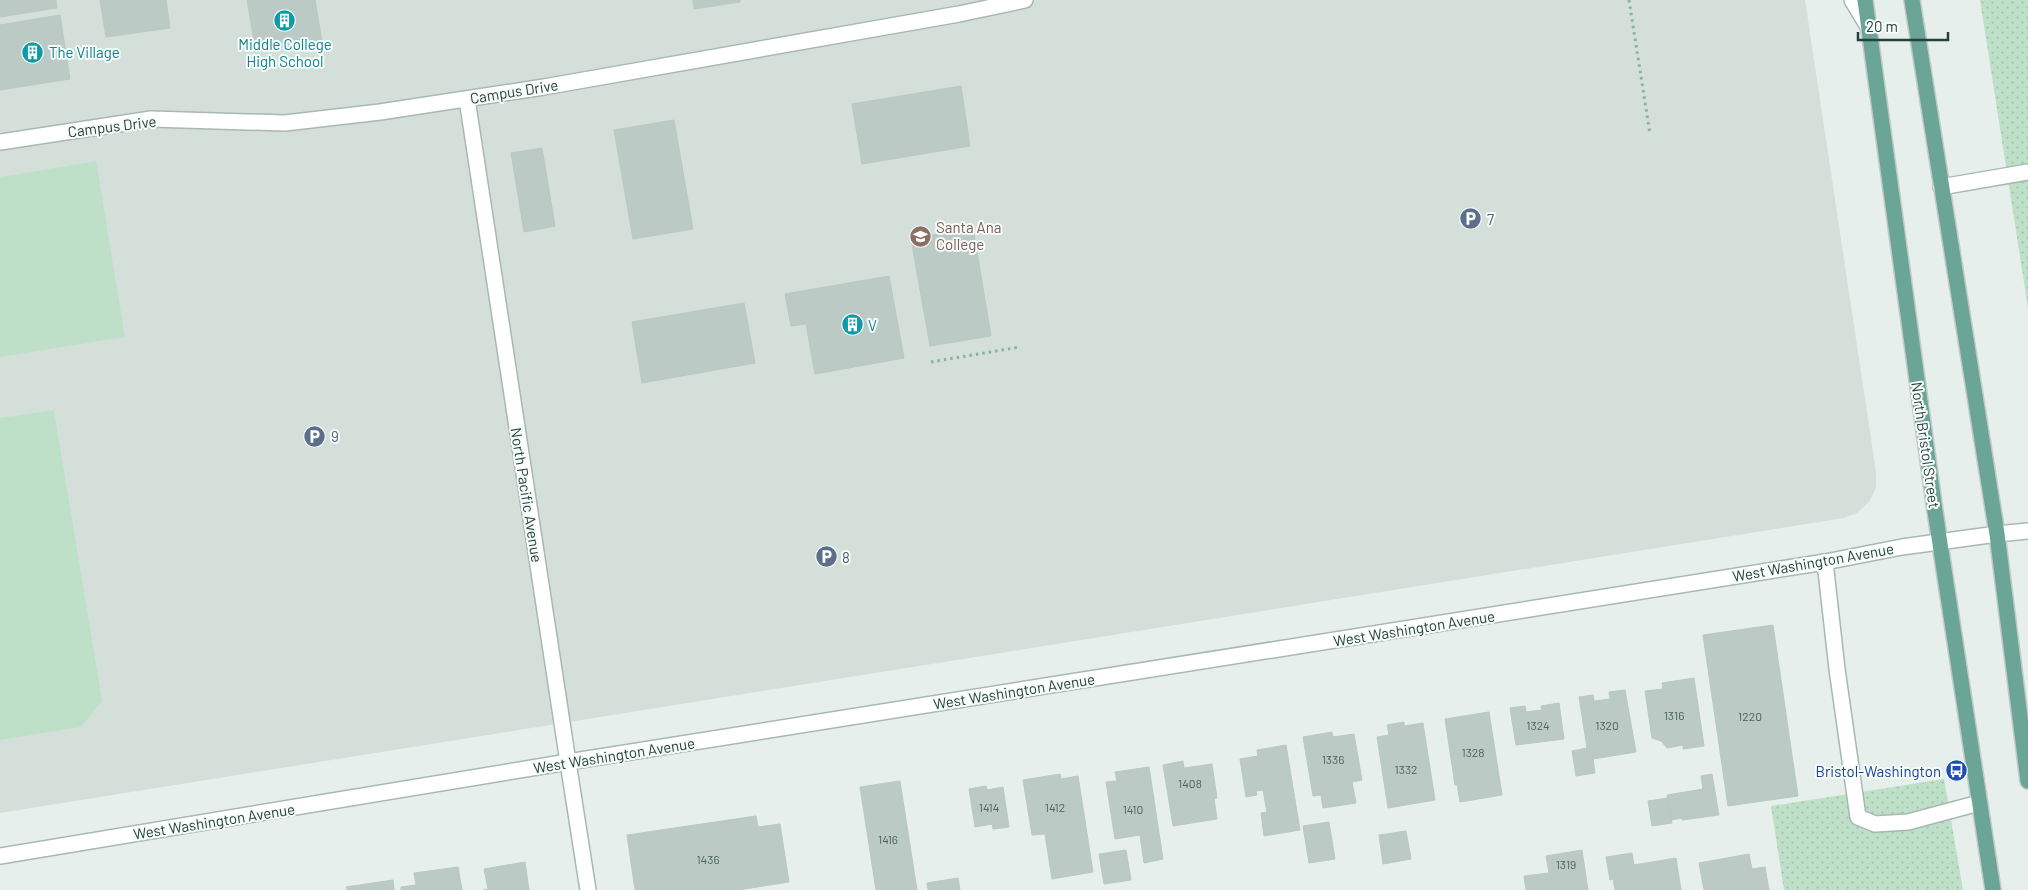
<svg xmlns="http://www.w3.org/2000/svg" width="2028" height="890" font-family="Barlow,sans-serif">
	<style>
		.built { fill: #d4dfda }
		.grass { fill: url(#grass-dots) }
		.garden { fill: #bfe0c8 }
		.building { fill: #bbcac4; stroke: #b8c9c2 }
		.lines { fill: none; stroke-linecap: round; stroke-linejoin: round }
		.service-casing { stroke: #a8b8b2; stroke-width: 18 }
		.minor-casing { stroke: #a8b8b2; stroke-width: 18 }
		.tertiary-casing { stroke: #a8b8b2; stroke-width: 18 }
		.primary-casing { stroke: #c2cac8; stroke-width: 18 }
		.path { stroke: #86b3a5; stroke-width: 3; stroke-dasharray: 2.5 4; stroke-linecap: butt }
		.service { stroke: #fff; stroke-width: 15 }
		.minor { stroke: #fff; stroke-width: 15 }
		.tertiary { stroke: #fff; stroke-width: 15 }
		.primary { stroke: #6aa596; stroke-width: 15 }
		.labels { text-anchor: middle; dominant-baseline: central; stroke-width: 4; stroke-linejoin: round; paint-order: stroke }
		.number-label { font-size: 12px; fill: #4a645c }
		.culture-label { font-size: 15px; fill: #0d838f; stroke: #f7fbf9; text-anchor: start }
		.street-label { font-size: 15px; fill: #24423a; stroke: #f7fbf9 }
		.service-label { font-size: 15px; fill: #4e5e75; stroke: #f7fbf9; text-anchor: start }
		.education-label { font-size: 15px; fill: #785e54; stroke: #f7fbf9; text-anchor: start }
		.transit-label { font-size: 15px; fill: #164399; stroke: #f7fbf9; text-anchor: end }
	</style>
	<defs>
		<pattern id="grass-dots" width="8" height="8" patternUnits="userSpaceOnUse" patternTransform="scale(1.25)"><rect width="8" height="8" fill="#bfe0c8"/><path d="M2 2h.1M6 6h.1" fill="none" stroke="#a4c1ad" stroke-width="1.8" stroke-linecap="round"/></pattern>
	</defs>
	<rect width="100%" height="100%" fill="#e6efeb"/>
	<path class="built" d="M0,0H1805L1876,472V488L1869,502L1857,513L1844,518L0,813Z"/>
	<path class="grass" d="M1980,0H2028V308Z
		M1944,779L1963,890H1784L1771,806Z"/>
	<path class="garden" d="M96,161L125,337L0,357V177Z
		M54,410L102,701L81,727L0,740V418Z"/>
	<path class="building" d="M0,0H56L57,8L0,17Z
		M100,0H166L170,28L106,37Z
		M247,0H315L322,41L256,52Z
		M693,0H740V2L694,9Z
		M60,15L70,79L0,90V25Z
		M961,86L970,146L862,164L852,104Z
		M674,120L693,229L633,239L614,130Z
		M542,148L555,226L524,232L511,153Z
		M973,228L991,336L930,346L911,239Z
		M889,276L904,358L815,374L806,324L791,326L785,294Z
		M744,303L755,363L642,383L632,322Z
		M1773,625L1798,796L1728,806L1703,635Z
		M1694,678L1704,746L1683,749V745L1667,748L1661,741L1652,738L1645,691L1663,689L1662,683Z
		M1625,690L1636,752L1593,759L1595,773L1576,776L1572,751L1587,748L1579,697L1593,695L1594,701L1610,699L1609,692Z
		M1559,703L1564,739L1516,745L1510,708L1525,706L1526,712L1542,710L1541,706Z
		M1489,712L1502,795L1460,802L1457,784L1455,785L1445,719Z
		M1404,722V726L1423,723L1435,800L1388,808L1377,737L1389,735L1387,725Z
		M1332,732L1333,737L1354,734L1362,780L1352,782L1356,803L1323,808L1321,795L1313,796L1303,737Z
		M1286,745L1300,830L1264,836L1261,813L1267,812L1263,790L1256,791L1257,795L1246,797L1240,759L1258,756L1257,750Z
		M1183,761L1184,768L1212,764L1217,798L1214,799L1217,819L1173,826L1163,765Z
		M1149,767L1163,859L1144,863L1140,835L1115,839L1106,782L1117,781L1115,772Z
		M1060,774L1061,779L1078,776L1093,872L1052,879L1045,834L1032,835L1023,780Z
		M1712,774L1719,815L1682,820V818L1671,820L1667,795L1703,789L1701,776Z
		M900,781L917,890H876L860,787Z
		M986,786L987,790L1003,787L1009,827L993,829L992,824L975,827L969,789Z
		M1668,798L1672,823L1652,826L1648,801Z
		M756,816L758,827L780,824L789,882L738,890H635L627,835Z
		M1329,822L1335,859L1309,863L1303,826Z
		M1406,831L1411,859L1383,864L1379,835Z
		M1126,850L1131,880L1104,884L1099,854Z
		M1582,850L1588,890H1526L1524,876L1549,873L1546,856Z
		M1632,853L1634,865L1676,858L1681,890H1615L1613,879L1610,880L1606,857Z
		M1749,854L1752,869L1765,867L1769,890H1704L1699,863Z
		M525,862L529,890H483L488,889L484,869Z
		M458,867L462,890H401V887L416,885L414,873Z
		M958,878L960,890H928L927,883Z
		M393,880L394,890H347L346,887Z"/>
	<g class="lines">
		<defs>
			<path id="service" d="M1852,0L1869,28
				M467,99L568,762
				M0,142L151,119L285,123L380,112L544,87L959,14L1025,0
				M1941,187L2028,172
				M1825,562L1837,669L1858,817L1875,824L1908,822L1979,803"/>
			<path id="minor" d="M1997,534L2028,531
				M568,762L588,890"/>
			<path id="tertiary" d="M0,856L568,762L1825,562L1902,547L1997,534"/>
			<path id="primary" d="M1865,0L1935,511L1993,890
				M1912,0L1997,534L2028,781"/>
		</defs>
		<use href="#service" class="service-casing"/>
		<use href="#minor" class="minor-casing"/>
		<use href="#tertiary" class="tertiary-casing"/>
		<use href="#primary" class="primary-casing"/>
		<path class="path" d="M1629,0L1650,134
			M931,362L1020,347"/>
		<use href="#service" class="service"/>
		<use href="#minor" class="minor"/>
		<use href="#tertiary" class="tertiary"/>
		<use href="#primary" class="primary"/>
	</g>
	<defs>
		<symbol id="building-disc" viewBox="-11 -11 22 22"><circle r="9.5" fill="#0f9aa8" stroke="#f7fbf9"/><path d="M-4-6H4V6H1V3H-1V6H-4ZM-2.5-4.3h1.7v1.8h-1.7ZM.8-4.3h1.7v1.8H.8ZM-2.5-1h1.7V.8h-1.7ZM.8-1h1.7V.8H.8Z" fill="#fff"/></symbol>
		<symbol id="parking-disc" viewBox="-11 -11 22 22"><circle r="9.5" fill="#5c6f8a" stroke="#f7fbf9"/><path d="M-3.5-5.5H1a3.5 3.5 0 0 1 0 7H-1V5.5H-3.5ZM-1-3.4V-.6H.8a1.4 1.4 0 0 0 0-2.8Z" fill="#fff"/></symbol>
		<symbol id="university-disc" viewBox="-11 -11 22 22"><circle r="9.5" fill="#8d6e63" stroke="#f7fbf9"/><path d="M0-5L7-2L0 1L-7-2ZM-4 1L0 2.5L4 1V4Q0 6-4 4Z" fill="#fff"/></symbol>
		<symbol id="bus-disc" viewBox="-11 -11 22 22"><circle r="9.5" fill="#1a4fb4" stroke="#f7fbf9"/><path d="M-5-6H5V4H4V6H2V4H-2V6H-4V4H-5ZM-3.5-4V0h7V-4ZM-3.5 1.2v1.5H-2V1.2ZM2 1.2v1.5H3.5V1.2Z" fill="#fff"/></symbol>
	</defs>
	<g fill-rule="evenodd">
		<use href="#building-disc" x="272" y="8" width="25" height="25"/>
		<use href="#building-disc" x="20" y="40" width="25" height="25"/>
		<use href="#parking-disc" x="1458" y="206" width="25" height="25"/>
		<use href="#university-disc" x="908" y="224" width="25" height="25"/>
		<use href="#building-disc" x="840" y="312" width="25" height="25"/>
		<use href="#parking-disc" x="302" y="424" width="25" height="25"/>
		<use href="#parking-disc" x="814" y="544" width="25" height="25"/>
		<use href="#bus-disc" x="1944" y="758" width="25" height="25"/>
	</g>
	<g class="labels">
		<g class="number-label">
			<text x="1674" y="715">1316</text>
			<text x="1750" y="716">1220</text>
			<text x="1538" y="725">1324</text>
			<text x="1607" y="725">1320</text>
			<text x="1473" y="752">1328</text>
			<text x="1333" y="759">1336</text>
			<text x="1406" y="769">1332</text>
			<text x="1190" y="783">1408</text>
			<text x="989" y="807">1414</text>
			<text x="1055" y="807">1412</text>
			<text x="1133" y="809">1410</text>
			<text x="888" y="839">1416</text>
			<text x="708" y="859">1436</text>
			<text x="1566" y="864">1319</text>
		</g>
		<g class="culture-label">
			<text x="285" y="44" text-anchor="middle">Middle College<tspan x="285" dy="17">High School</tspan></text>
			<text x="49" y="52">The Village</text>
			<text x="868" y="325">V</text>
		</g>
		<g class="street-label">
			<text transform="translate(514 91) rotate(-9)">Campus Drive</text>
			<text transform="translate(112 126) rotate(-7)">Campus Drive</text>
			<text transform="translate(1926 445) rotate(82)">North Bristol Street</text>
			<text transform="translate(527 495) rotate(81)">North Pacific Avenue</text>
			<text transform="translate(1813 562) rotate(-10)">West Washington Avenue</text>
			<text transform="translate(1414 628) rotate(-9)">West Washington Avenue</text>
			<text transform="translate(1014 691) rotate(-9)">West Washington Avenue</text>
			<text transform="translate(614 755) rotate(-9)">West Washington Avenue</text>
			<text transform="translate(214 821) rotate(-9)">West Washington Avenue</text>
		</g>
		<g class="service-label">
			<text x="1487" y="219">7</text>
			<text x="331" y="436">9</text>
			<text x="842" y="557">8</text>
		</g>
		<g class="education-label">
			<text x="936" y="227">Santa Ana<tspan x="936" dy="17">College</tspan></text>
		</g>
		<g class="transit-label">
			<text x="1941" y="771">Bristol-Washington</text>
		</g>
	</g>
	<path d="M1858 32v8h90v-8" fill="none" stroke="#24423a" stroke-width="2.5"/>
	<text x="1866" y="32" font-size="15" fill="#24423a" stroke="#f7fbf9" stroke-width="4" paint-order="stroke">20 m</text>
</svg>
